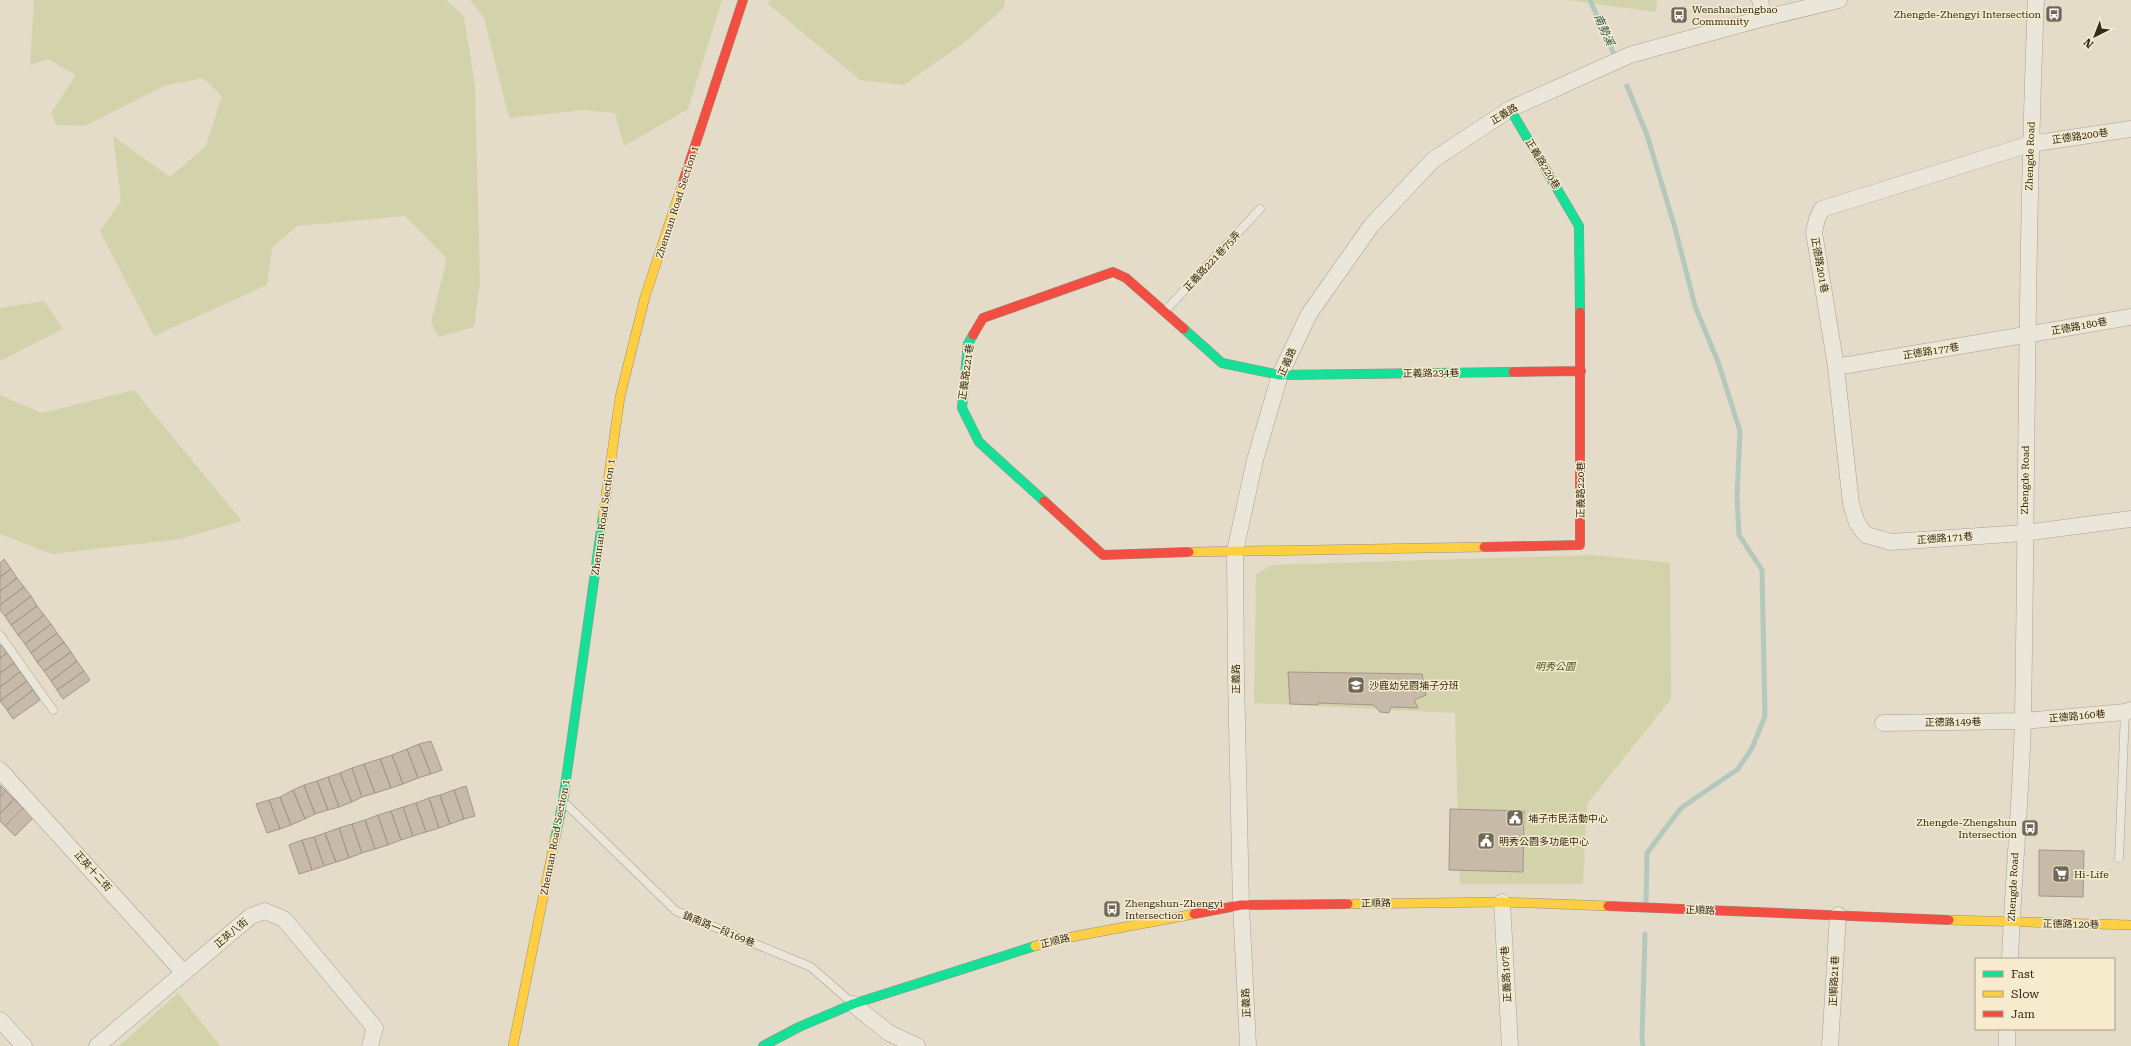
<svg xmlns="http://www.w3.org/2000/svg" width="2131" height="1046" font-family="'Roboto Serif','Noto Sans TC',serif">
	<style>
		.green { fill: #d2d3aa }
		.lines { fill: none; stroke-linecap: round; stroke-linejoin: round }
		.stream { stroke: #b5c8bd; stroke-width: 5 }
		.building { fill: #c7baa9; stroke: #a39788 }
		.lane-casing { stroke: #a8a192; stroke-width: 9 }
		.street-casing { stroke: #a8a192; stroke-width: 17 }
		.fast-casing { stroke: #989082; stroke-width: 10 }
		.slow-casing { stroke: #989082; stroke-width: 10 }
		.jam-casing { stroke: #989082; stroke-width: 10 }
		.lane { stroke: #ebe6da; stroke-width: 8 }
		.street { stroke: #ebe6da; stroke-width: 16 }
		.fast { stroke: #16e098; stroke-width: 9 }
		.slow { stroke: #ffcf43; stroke-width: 9 }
		.jam { stroke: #f24e42; stroke-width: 9 }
		.labels { text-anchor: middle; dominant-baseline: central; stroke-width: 3; stroke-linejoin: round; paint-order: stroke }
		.poi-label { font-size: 10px; fill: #35291b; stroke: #f6eccd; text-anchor: start }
		.street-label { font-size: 10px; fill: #35291b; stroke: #f6eccd }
		.park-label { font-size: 10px; font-style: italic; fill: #445221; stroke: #f6eccd }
		.water-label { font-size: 11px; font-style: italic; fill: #2a5655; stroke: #f6eccd }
	</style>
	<rect width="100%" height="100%" fill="#e4dcc8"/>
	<path class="green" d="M34,0H446L464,16L475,86L480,281L474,327L439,337L431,323L447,259L405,216L297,226L272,248L267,285L154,336L100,231L121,201L113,136L170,177L206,146L222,96L203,78L164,86L85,126L56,125L51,113L76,75L48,59L30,65Z
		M470,0H722L688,109L624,146L615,113L584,110L509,118L484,18Z
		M770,0H1005L1004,8L965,42L904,85L860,80L768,4Z
		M1567,0H1657L1656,12Z
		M44,301L63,329L0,361V308Z
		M134,390L242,521L180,539L52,554L0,534V395L42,413Z
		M1594,555L1670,563L1671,699L1587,804L1583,884H1460L1455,713L1254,703L1256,574L1272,565Z
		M178,993L220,1046H119Z"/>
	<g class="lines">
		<path class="stream" d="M1590,0L1616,59
			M1627,86L1647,135L1675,228L1695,306L1718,362L1740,431L1737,497L1739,535L1762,570L1765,716L1752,748L1738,769L1681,808L1647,853L1646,902
			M1643,1046L1642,1038L1645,934"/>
	</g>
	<path class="building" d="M4,559L11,569L0,577V563Z
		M11,569L17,578L0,591V577Z
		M17,578L24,587L0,605V591Z
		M24,587L31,596L5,616L0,610V605Z
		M31,596L37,606L11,625L5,616Z
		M37,606L44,615L18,635L11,625Z
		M44,615L51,624L25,644L18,635Z
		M51,624L57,633L31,653L25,644Z
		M57,633L64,642L37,662L31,653Z
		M64,642L71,652L44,671L37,662Z
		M1,645L7,653L0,658V646Z
		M71,652L77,661L51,681L44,671Z
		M7,653L14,663L0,673V658Z
		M77,661L84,671L57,690L51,681Z
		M14,663L20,672L0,687V673Z
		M84,671L90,680L63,699L57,690Z
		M20,672L27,681L0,701V687Z
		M1288,672L1422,674L1426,695L1414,700L1418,708L1391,707L1389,713L1380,712L1374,705L1318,703V705L1290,704Z
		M27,681L33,690L7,710L0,701Z
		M33,690L40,700L13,719L7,710Z
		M431,741L442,770L431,774L419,744Z
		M419,744L431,774L418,778L407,749Z
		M407,749L418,778L403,784L392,755Z
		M392,755L403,784L391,788L380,759Z
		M380,759L391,788L375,793L364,764Z
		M364,764L375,793L362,797L352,768Z
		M352,768L362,797L352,802L340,773Z
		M340,773L352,802L339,807L328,777Z
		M328,777L339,807L328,810L317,781Z
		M317,781L328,810L315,814L304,785Z
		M0,785L6,791L0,797Z
		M304,785L315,814L305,819L293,790Z
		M466,786L475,816L464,819L454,790Z
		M293,790L305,819L291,825L280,797Z
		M454,790L464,819L450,824L440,795Z
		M6,791L14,799L0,814V797Z
		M440,795L450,824L439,828L429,798Z
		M280,797L291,825L280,829L269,800Z
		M429,798L439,828L426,832L416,803Z
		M14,799L23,808L5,826L0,821V814Z
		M269,800L280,829L267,833L256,804Z
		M416,803L426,832L413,836L403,807Z
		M403,807L413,836L401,840L391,811Z
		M23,808L33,818L15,836L5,826Z
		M1450,809L1524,811L1523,872L1449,870Z
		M391,811L401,840L388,845L378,815Z
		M378,815L388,845L375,849L365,820Z
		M365,820L375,849L362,853L352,824Z
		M352,824L362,853L349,858L339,828Z
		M339,828L349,858L336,862L325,833Z
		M325,833L336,862L324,866L314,837Z
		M314,837L324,866L312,870L302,840Z
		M302,840L312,870L299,874L289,845Z
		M2039,850L2084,851L2083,897L2039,896Z"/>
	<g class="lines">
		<defs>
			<path id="lane" d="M1164,312L1260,209
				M0,635L53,710
				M565,803L676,911L811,967L851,1002
				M2119,858L2125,712"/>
			<path id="street" d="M1760,0L1764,18
				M2131,129L2030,144L1822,209L1817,219L1814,232L1836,367L1851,504L1857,523L1866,535L1891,542L2024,533L2131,519
				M1836,367L2131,317
				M1883,723L2023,721L2125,712L2131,710
				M0,770L184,973
				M1502,902L1510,1046
				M2010,959C2013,879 2021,799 2023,718C2027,479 2026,239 2036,0
				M853,1004L889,1033L917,1046
				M0,1020L24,1046
				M97,1046L251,916L265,911L284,919L375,1028L370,1046
				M1248,1046L1241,905L1236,677L1235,551L1255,460L1280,375L1309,314L1371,226L1433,160L1510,109L1630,55L1764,18L1839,0
				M1830,1046L1838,915
				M2007,1046V1029"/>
			<path id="fast" d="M1510,109L1579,226L1580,312
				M1184,329L1222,363L1280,375L1513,372
				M973,335L968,344L962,408L979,442L1044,501
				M555,839L563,801L603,516
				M763,1046L799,1027L853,1004L1035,946"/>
			<path id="slow" d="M603,516L620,397L645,297L682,185
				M1189,552L1484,547
				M1348,904L1502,902L1608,906
				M1949,920L2131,925
				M1035,946L1055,940L1194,914
				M513,1046L555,839"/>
			<path id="jam" d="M682,185L743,0
				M973,335L983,318L1113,272L1126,278L1184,329
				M1513,372L1581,371
				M1044,501L1103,555L1189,552
				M1484,547L1580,545V312
				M1608,906L1949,920
				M1194,914L1241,905L1348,904"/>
		</defs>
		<use href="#lane" class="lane-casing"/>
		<use href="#street" class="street-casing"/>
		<use href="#fast" class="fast-casing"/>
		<use href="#slow" class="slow-casing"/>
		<use href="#jam" class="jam-casing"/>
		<use href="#lane" class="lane"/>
		<use href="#street" class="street"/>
		<use href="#fast" class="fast"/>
		<use href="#slow" class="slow"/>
		<use href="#jam" class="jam"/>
	</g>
	<defs>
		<symbol id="bus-square" viewBox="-11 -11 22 22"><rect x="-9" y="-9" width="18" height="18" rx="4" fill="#726858" stroke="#f6eccd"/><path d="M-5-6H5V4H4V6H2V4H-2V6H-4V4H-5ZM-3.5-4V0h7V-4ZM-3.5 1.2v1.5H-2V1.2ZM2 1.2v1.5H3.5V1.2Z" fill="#fff"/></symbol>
		<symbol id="school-square" viewBox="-11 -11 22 22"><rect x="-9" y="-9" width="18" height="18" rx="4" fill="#726858" stroke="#f6eccd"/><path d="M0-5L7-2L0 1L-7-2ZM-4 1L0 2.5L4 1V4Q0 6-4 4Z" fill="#fff"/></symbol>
		<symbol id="civic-square" viewBox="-11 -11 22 22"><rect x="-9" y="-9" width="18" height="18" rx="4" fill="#726858" stroke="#f6eccd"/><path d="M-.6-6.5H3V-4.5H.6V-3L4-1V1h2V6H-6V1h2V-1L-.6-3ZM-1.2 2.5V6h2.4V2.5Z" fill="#fff"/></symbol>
		<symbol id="supermarket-square" viewBox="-11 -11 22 22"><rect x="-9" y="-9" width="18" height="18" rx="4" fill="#726858" stroke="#f6eccd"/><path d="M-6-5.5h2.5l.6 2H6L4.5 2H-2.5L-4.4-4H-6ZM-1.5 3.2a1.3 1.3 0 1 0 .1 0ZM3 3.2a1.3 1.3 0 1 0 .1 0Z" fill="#fff"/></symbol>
	</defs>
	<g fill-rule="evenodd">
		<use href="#bus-square" x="2044" y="4" width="20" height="20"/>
		<use href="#bus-square" x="1669" y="5" width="20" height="20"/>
		<use href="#school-square" x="1346" y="675" width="20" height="20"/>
		<use href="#civic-square" x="1505" y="808" width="20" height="20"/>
		<use href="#bus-square" x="2020" y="818" width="20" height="20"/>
		<use href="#civic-square" x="1476" y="831" width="20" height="20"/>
		<use href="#supermarket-square" x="2051" y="864" width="20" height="20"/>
		<use href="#bus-square" x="1102" y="899" width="20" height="20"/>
	</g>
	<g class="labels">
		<g class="poi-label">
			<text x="1692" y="9">Wenshachengbao<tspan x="1692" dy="12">Community</tspan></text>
			<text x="2041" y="14" text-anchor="end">Zhengde-Zhengyi Intersection</text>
			<text x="1369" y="685">沙鹿幼兒園埔子分班</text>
			<text x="1528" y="818">埔子市民活動中心</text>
			<text x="2017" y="822" text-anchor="end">Zhengde-Zhengshun<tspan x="2017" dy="12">Intersection</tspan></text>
			<text x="1499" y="841">明秀公園多功能中心</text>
			<text x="2074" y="874">Hi-Life</text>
			<text x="1125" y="903">Zhengshun-Zhengyi<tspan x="1125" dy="12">Intersection</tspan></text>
		</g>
		<g class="street-label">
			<text transform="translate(1504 114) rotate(-31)">正義路</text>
			<text transform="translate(2080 136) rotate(-8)">正德路200巷</text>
			<text transform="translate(2030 156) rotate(-88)">Zhengde Road</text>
			<text transform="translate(1543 164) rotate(59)">正義路220巷</text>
			<text transform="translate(677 202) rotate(-72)">Zhennan Road Section 1</text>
			<text transform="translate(1212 261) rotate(-47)">正義路221巷75弄</text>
			<text transform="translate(1820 265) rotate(80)">正德路201巷</text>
			<text transform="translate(2079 326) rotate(-10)">正德路180巷</text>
			<text transform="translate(1931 351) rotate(-9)">正德路177巷</text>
			<text transform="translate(1287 362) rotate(-66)">正義路</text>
			<text transform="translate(966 372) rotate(-82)">正義路221巷</text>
			<text transform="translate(1431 373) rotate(-1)">正義路234巷</text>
			<text transform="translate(2025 480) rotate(-89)">Zhengde Road</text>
			<text transform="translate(1580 490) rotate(-90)">正義路220巷</text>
			<text transform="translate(603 517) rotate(-82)">Zhennan Road Section 1</text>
			<text transform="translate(1945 538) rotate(-4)">正德路171巷</text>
			<text transform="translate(1236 679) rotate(-91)">正義路</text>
			<text transform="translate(2077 716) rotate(-5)">正德路160巷</text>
			<text transform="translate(1953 722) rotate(-1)">正德路149巷</text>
			<text transform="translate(555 837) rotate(-79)">Zhennan Road Section 1</text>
			<text transform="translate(93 871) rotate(48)">正英十二街</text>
			<text transform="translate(2013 887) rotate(-87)">Zhengde Road</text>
			<text transform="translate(1376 903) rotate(-1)">正順路</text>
			<text transform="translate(1700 910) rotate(2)">正順路</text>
			<text transform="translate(2071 924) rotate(1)">正德路120巷</text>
			<text transform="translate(719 929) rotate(22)">鎮南路一段169巷</text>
			<text transform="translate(231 933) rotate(-40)">正英八街</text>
			<text transform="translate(1055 941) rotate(-14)">正順路</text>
			<text transform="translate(1506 974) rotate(-93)">正義路107巷</text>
			<text transform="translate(1834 981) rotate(-87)">正順路21巷</text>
			<text transform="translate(1246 1003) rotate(-93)">正義路</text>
		</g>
		<g class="park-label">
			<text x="1555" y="666">明秀公園</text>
		</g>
		<g class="water-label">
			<text transform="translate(1604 30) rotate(66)">南勢溪</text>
		</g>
	</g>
	<rect x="1975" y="958" width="140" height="72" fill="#f6eccd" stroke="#a99e86"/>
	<rect x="1983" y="971" width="20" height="6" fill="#16e098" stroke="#a99e86"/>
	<text x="2011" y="978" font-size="12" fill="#35291b">Fast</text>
	<rect x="1983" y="991" width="20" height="6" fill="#ffcf43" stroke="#a99e86"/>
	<text x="2011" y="998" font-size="12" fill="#35291b">Slow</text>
	<rect x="1983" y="1011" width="20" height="6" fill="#f24e42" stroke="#a99e86"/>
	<text x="2011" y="1018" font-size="12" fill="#35291b">Jam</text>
	<g transform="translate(2095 36) rotate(222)" stroke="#f6eccd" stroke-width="3" paint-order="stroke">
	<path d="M0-3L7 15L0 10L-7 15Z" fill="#35291b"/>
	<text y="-6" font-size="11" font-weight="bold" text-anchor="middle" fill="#35291b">N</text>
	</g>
</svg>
